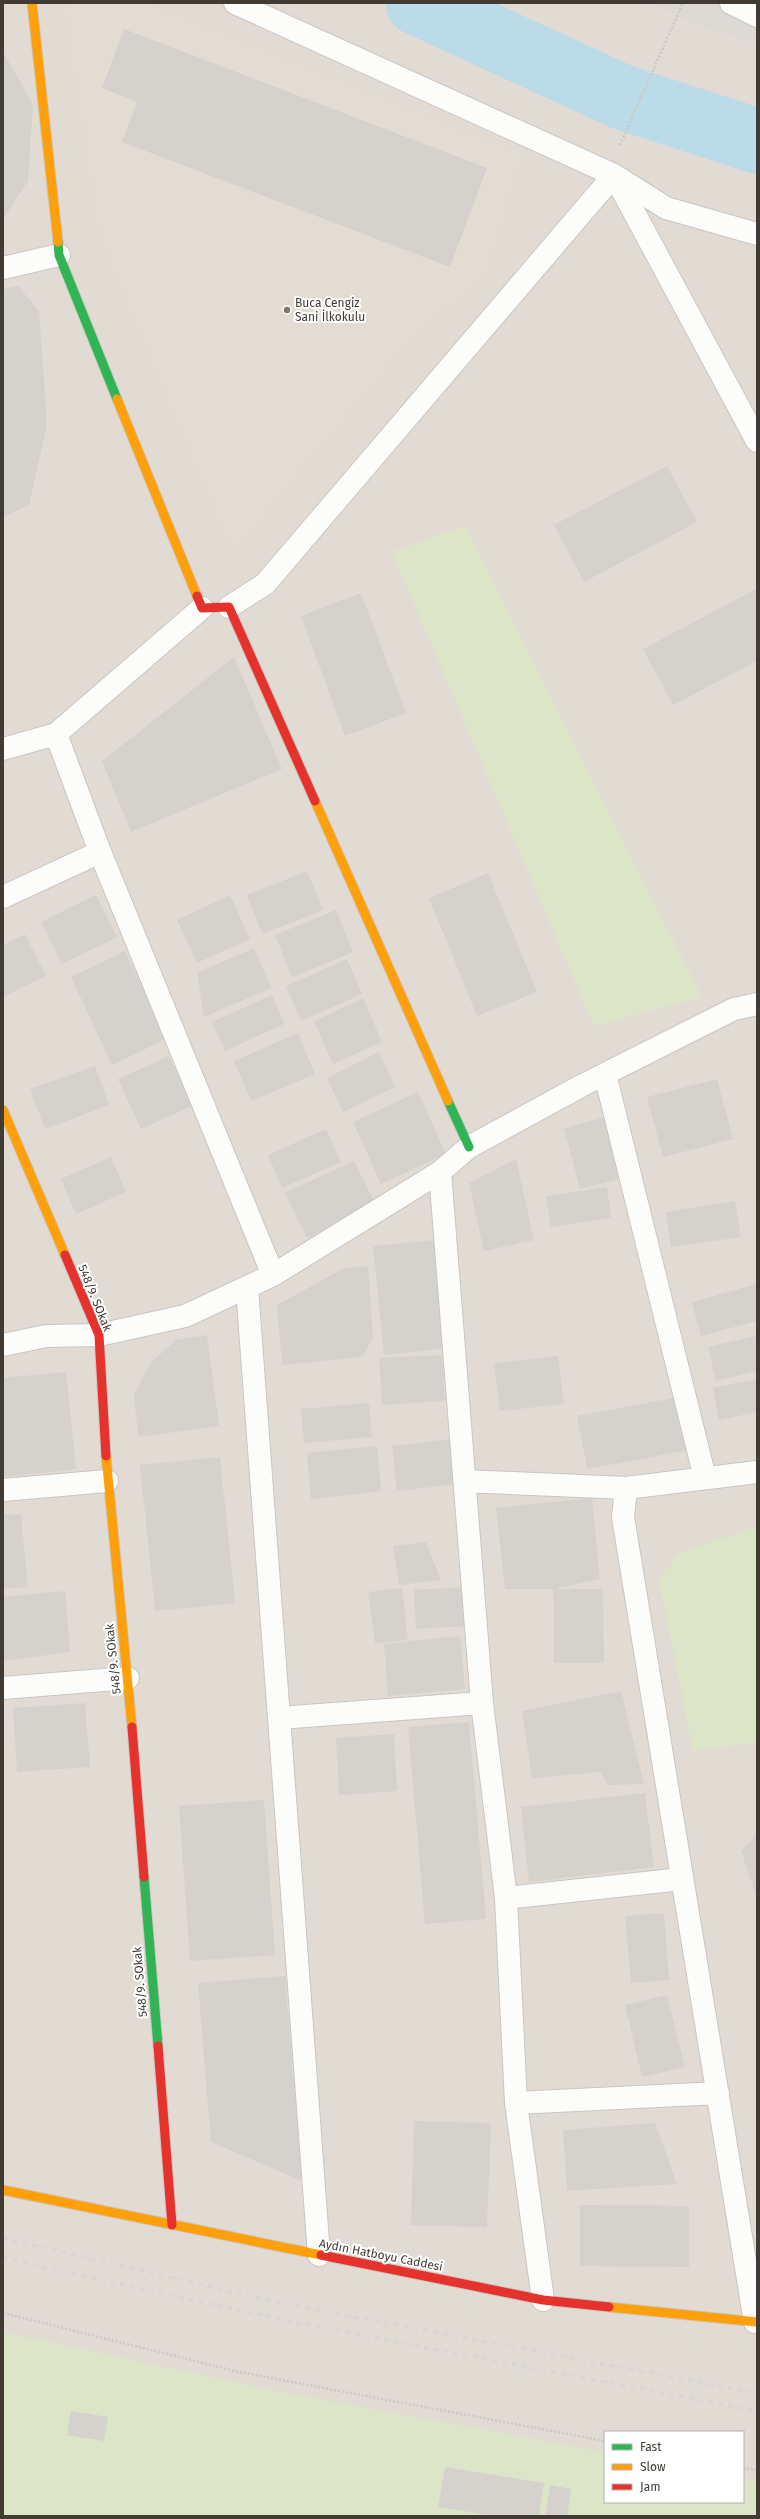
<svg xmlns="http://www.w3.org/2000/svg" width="760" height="2519" font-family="'Fira Sans',sans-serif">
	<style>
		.residential { fill: #e1dbd4; fill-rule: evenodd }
		.industrial { fill: #ddd9d4 }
		.education { fill: #e3dcd2 }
		.green { fill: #dde5c8 }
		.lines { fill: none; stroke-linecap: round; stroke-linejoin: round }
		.river { stroke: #badbe7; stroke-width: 65 }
		.building { fill: #d5d1cd }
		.street-casing { stroke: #c9c6c2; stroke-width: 24 }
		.fast-casing { stroke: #ccc6be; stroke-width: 11 }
		.slow-casing { stroke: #ccc6be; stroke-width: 11 }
		.jam-casing { stroke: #ccc6be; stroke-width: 11 }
		.path { stroke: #cbc9c6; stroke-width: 2.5; stroke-dasharray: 2 2; stroke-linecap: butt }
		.street { stroke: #fcfcfb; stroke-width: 22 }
		.fast { stroke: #30b455; stroke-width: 9 }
		.slow { stroke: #ff9f0a; stroke-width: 9 }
		.jam { stroke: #e5322d; stroke-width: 9 }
		.rail { stroke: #d8d7d7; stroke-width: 3; stroke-dasharray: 5 5; stroke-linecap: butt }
		.poi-dot { fill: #7d7872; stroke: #fff; stroke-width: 1.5 }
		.labels { text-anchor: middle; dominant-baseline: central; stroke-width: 4; stroke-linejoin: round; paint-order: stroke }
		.poi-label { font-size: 12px; fill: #413b34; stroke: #fff; text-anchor: start }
		.street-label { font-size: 12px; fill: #413b34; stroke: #fff }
	</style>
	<rect width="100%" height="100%" fill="#edeae6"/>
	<path class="residential" d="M3,3H757V2516H3ZM605,2432H743V2502H605Z"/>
	<path class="industrial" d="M647,3H757V43L715,31Z"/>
	<path class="education" d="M72,3H146L522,154L490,268L399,353L232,554L99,236L64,11Z"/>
	<path class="green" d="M465,526L702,997L594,1026L392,552Z
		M757,1526V1743L693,1751L659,1580L679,1553Z
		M3,2332L276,2391L605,2452V2502H743V2478L757,2481V2516H3Z"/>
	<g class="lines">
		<path class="river" d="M418,3L622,97L757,141"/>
	</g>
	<path class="building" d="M124,29L487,168L450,267L122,142L137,102L102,88Z
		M3,52L33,104L28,181L3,219Z
		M18,286L39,311L47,424L29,505L3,517V289Z
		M667,466L697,522L584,582L554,525Z
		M756,589L757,661L673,705L643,649Z
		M361,593L406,713L345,736L301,616Z
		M234,657L282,769L131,832L102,761Z
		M307,871L323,910L262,934L247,895Z
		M488,873L537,992L477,1016L429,898Z
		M96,895L117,937L62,964L41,922Z
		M230,895L250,939L197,963L177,920Z
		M336,910L353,952L292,977L275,935Z
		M25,934L46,976L3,997V945Z
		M254,948L271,988L204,1017L197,973Z
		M125,951L166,1039L112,1065L71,977Z
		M347,959L362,994L301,1021L286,986Z
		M272,995L284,1024L225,1051L212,1022Z
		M363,998L382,1042L333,1064L314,1021Z
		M298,1033L315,1074L251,1101L234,1061Z
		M379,1052L395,1087L343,1112L327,1078Z
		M169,1056L192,1106L141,1129L118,1079Z
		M95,1066L109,1105L45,1129L30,1089Z
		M717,1079L733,1139L663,1157L647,1097Z
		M418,1092L446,1154L381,1184L353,1122Z
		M613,1115L628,1177L580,1189L564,1128Z
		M326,1129L341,1162L282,1188L268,1155Z
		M111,1157L126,1192L76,1214L61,1179Z
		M516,1159L534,1240L484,1251L469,1183Z
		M354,1161L376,1205L307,1238L285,1193Z
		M607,1187L611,1218L551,1227L546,1196Z
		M735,1201L741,1237L671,1247L666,1212Z
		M435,1240L446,1348L384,1355L373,1246Z
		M368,1266L373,1338L362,1357L282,1365L277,1305L344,1268Z
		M757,1284V1321L701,1336L692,1302Z
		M207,1335L219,1426L138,1437L134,1394L151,1362L176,1340Z
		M757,1336V1371L716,1381L708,1347Z
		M442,1355L445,1401L382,1405L379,1358Z
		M558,1356L564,1404L500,1411L494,1363Z
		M66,1372L76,1469L3,1477V1378Z
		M757,1379V1412L719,1420L713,1388Z
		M679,1397L689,1450L587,1469L577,1416Z
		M369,1403L372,1437L304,1443L301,1409Z
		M453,1439L458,1484L397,1491L392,1446Z
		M377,1446L381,1491L311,1499L307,1453Z
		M220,1457L235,1603L155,1611L140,1465Z
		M592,1498L600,1579L553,1589H603L604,1663H554L553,1589H505L496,1508Z
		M21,1514L28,1587L3,1589V1515Z
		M426,1542L441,1580L399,1585L393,1546Z
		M464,1587L466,1626L416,1629L414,1590Z
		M402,1588L408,1640L375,1643L368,1592Z
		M65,1591L70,1652L3,1661V1597Z
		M460,1636L465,1689L388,1696L384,1644Z
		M621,1691L644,1784L608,1785L601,1772L532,1778L522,1711Z
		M85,1703L90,1767L17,1772L13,1708Z
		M469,1722L486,1919L425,1924L408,1727Z
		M394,1734L397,1791L339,1795L336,1738Z
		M645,1793L654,1867L529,1882L521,1807Z
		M264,1800L275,1955L190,1961L179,1806Z
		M757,1834V1899L741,1851Z
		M664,1913L669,1980L631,1983L625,1916Z
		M285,1976L302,2181L211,2142L198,1983Z
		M667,1995L685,2067L642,2077L625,2005Z
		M414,2121L491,2123L487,2227L411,2225Z
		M655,2123L677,2184L567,2191L563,2130Z
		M580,2205L689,2206V2267L580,2266Z
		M71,2411L108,2417L104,2441L67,2435Z
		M445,2467L544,2483L539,2516H495L438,2507Z
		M550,2485L571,2489L567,2516H545Z"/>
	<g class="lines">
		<defs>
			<path id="street" d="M235,3L614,175L757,441
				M731,3L757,16
				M3,268L59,255
				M229,607L265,584L614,175L666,208L757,234
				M56,734L100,852L273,1275
				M3,749L56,734L202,608
				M3,897L100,852
				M605,1074L705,1478
				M440,1172L482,1703L506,1898L516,2103L543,2300
				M247,1288L319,2255
				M3,1345L46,1336L99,1335L185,1316L273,1275L440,1172L469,1147L581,1086L734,1009L757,1004
				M465,1481L626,1488L757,1472
				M626,1488L623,1517L755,2322
				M3,1490L107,1481
				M3,1688L128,1678
				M279,1718L482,1703
				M506,1898L682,1879
				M516,2103L718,2093"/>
			<path id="fast" d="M58,242L59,255L117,399
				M448,1101L469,1147
				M144,1877L158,2046"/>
			<path id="slow" d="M32,3L58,242
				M117,399L197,596
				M315,801L448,1101
				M3,1110L65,1255
				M106,1456L132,1727
				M3,2190L321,2255
				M609,2307L757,2322"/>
			<path id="jam" d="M197,596L202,608L229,607L315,801
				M65,1255L99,1335L106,1456
				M132,1727L144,1877
				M158,2046L172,2225
				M321,2255L543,2300L609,2307"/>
		</defs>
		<use href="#street" class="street-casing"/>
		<use href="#fast" class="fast-casing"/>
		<use href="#slow" class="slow-casing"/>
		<use href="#jam" class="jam-casing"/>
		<path class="path" d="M620,145L683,3
			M3,2313L239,2372L605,2441
			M743,2468L757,2470"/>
		<use href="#street" class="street"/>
		<use href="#fast" class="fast"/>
		<use href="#slow" class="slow"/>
		<use href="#jam" class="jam"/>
		<path class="rail" d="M3,2238L281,2303L757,2393
			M3,2258L278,2319L757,2411"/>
	</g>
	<circle class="poi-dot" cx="287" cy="310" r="4"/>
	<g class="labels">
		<g class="poi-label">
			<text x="295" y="303">Buca Cengiz<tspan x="295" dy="14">Sani İlkokulu</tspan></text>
		</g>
		<g class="street-label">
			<text transform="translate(95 1298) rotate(68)">548/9. SOkak</text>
			<text transform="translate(113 1659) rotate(-96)">548/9. SOkak</text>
			<text transform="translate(140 1982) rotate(-95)">548/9. SOkak</text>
			<text transform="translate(381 2255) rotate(11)">Aydın Hatboyu Caddesi</text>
		</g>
	</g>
	<rect width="760" height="2519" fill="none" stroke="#413b34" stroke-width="8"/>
	<rect x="604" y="2431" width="140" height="72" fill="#ffffff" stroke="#b3b1ae"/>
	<rect x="612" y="2444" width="20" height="6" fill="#30b455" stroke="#b3b1ae"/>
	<text x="640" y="2451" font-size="12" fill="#413b34">Fast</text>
	<rect x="612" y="2464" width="20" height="6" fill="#ff9f0a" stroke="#b3b1ae"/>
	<text x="640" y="2471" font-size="12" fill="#413b34">Slow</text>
	<rect x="612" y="2484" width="20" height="6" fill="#e5322d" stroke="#b3b1ae"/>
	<text x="640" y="2491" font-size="12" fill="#413b34">Jam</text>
</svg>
